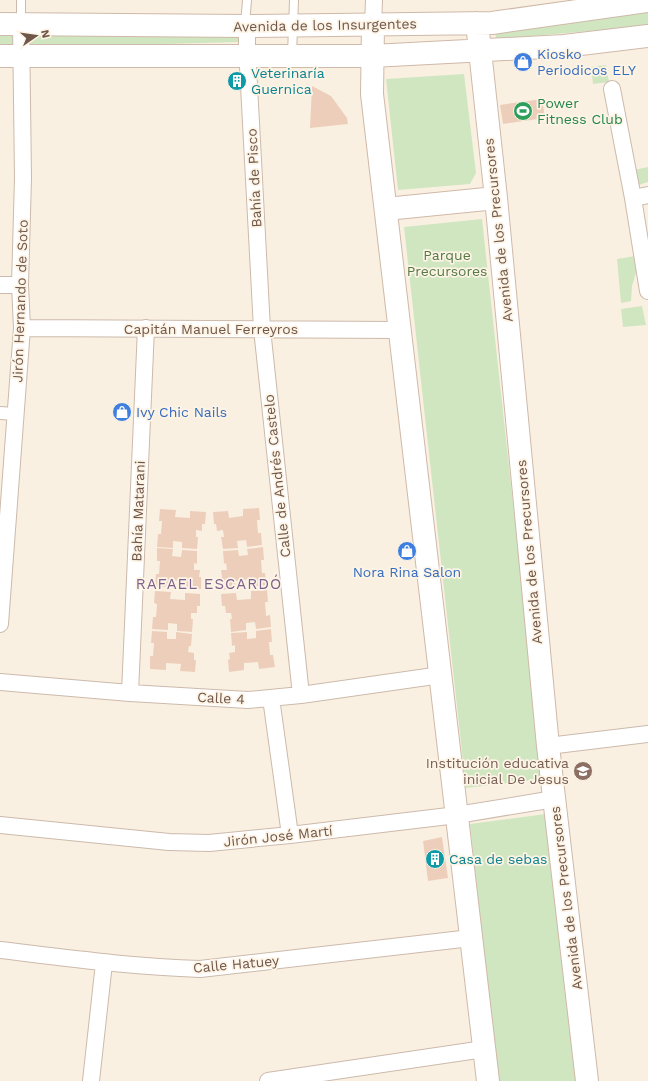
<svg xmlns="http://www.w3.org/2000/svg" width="648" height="1081" font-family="'Work Sans',sans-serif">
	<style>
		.green { fill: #d0e6c1 }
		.building { fill: #edcebb }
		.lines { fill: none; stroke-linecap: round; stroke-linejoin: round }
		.service-casing { stroke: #ccbaac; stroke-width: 10 }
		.pedestrian-casing { stroke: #ccbaac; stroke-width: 14 }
		.minor-casing { stroke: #ccbaac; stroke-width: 18 }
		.secondary-casing { stroke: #cfb9a9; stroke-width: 24 }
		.service { stroke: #fff; stroke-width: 8 }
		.pedestrian { stroke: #fff; stroke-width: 12 }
		.minor { stroke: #fff; stroke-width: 16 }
		.secondary { stroke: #fff; stroke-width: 22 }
		.labels { text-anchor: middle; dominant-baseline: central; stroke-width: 3.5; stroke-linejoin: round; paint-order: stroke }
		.street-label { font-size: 14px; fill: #6f574a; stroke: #fdf4e6 }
		.shop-label { font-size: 14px; fill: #366cbe; stroke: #fdf4e6; text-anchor: start }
		.culture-label { font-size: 14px; fill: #0d838f; stroke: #fdf4e6; text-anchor: start }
		.leisure-label { font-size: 14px; fill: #27864d; stroke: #fdf4e6; text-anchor: start }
		.park-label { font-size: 14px; fill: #557a46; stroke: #fdf4e6 }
		.education-label { font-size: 14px; fill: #785e54; stroke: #fdf4e6; text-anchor: end }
		.neighbourhood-label { font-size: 15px; letter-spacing: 1px; fill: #7d628c; stroke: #fdf4e6 }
	</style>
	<rect width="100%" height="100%" fill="#faf0e1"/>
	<path class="green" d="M648,10V26L496,39L495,29Z
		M0,33H239L240,42L163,44L141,48L0,49Z
		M606,65L609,82L593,84L591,67Z
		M464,74L476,173L470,184L398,190L386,79Z
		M648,167V182L635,186L634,170Z
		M482,219L543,779L466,788L404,227Z
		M635,256L637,269L632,286L631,301L621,303L617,259Z
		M642,306L646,325L623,327L621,309Z
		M546,814L579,1081H498L470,824Z"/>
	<path class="building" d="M234,76H241L242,85L232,86Z
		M312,86L331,96L347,118L348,124L310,128Z
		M542,99L545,118L503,124L500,105Z
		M259,508L260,520H257L258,533H261L262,545L247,547L246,540L237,541L238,548L223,549L221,537H224L223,530L217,531L216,524H214L213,512L228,511L229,518L243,516V509Z
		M160,509L176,510L175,517L190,518V511L206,512L205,524H202V531L196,530V537H198L197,549L182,548V542L173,541V548L157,547L158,534H161L162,521H159Z
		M263,547L264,560H261L262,573H265L266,585L250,587V579L235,581L236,588L221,590L220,578L222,577L221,570H227L226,563L224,564L223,551L238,550L239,556L248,555L247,549Z
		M157,548L173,549L172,556L181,557L182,550L197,551V564L194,563V570H200L199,577H201V589L185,588L186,581L171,580V587L155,586L156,574H159L160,561H157Z
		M267,590L268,602H265L266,616L270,615L271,627L256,629L255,622L246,623V630L231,632L230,619H232L231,613H226L225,606H222L221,594L236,593L237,600L251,599V591Z
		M155,591L171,592L170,599L185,600V593L200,594V606H197V613H191V619H193L192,632L177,631V624L168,623V630L152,629L153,617H156L157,604L154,603Z
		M271,629L272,642H269L270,655H273L275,667L259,669L258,662L244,663V670L229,672L228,660L230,659L229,653L235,652V645L232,646L231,633L247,632V639L256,638V631Z
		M152,631L167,632V639H176V632L192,634L191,646H189L188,652L194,653V660H196L195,672L180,671L181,664L166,663V670L150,669V656H153L154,643H151Z
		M442,837L448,878L428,881L423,841Z"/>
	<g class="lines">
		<defs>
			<path id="service" d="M21,0V24
				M245,25L247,0
				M292,55L294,0"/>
			<path id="pedestrian" d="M0,413L15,414"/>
			<path id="minor" d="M373,25L374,0
				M247,26V48L262,329L301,695
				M612,89L633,198L648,291
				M633,198L648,195
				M0,285H20
				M22,328L400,330
				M0,624L22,328L20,285L23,178L21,24
				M0,682L130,693L248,700L301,695L441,675
				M130,693L146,328
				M271,698L290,835
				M548,746L648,734
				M0,825L169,842L209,843L290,835L457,815L554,799
				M0,950C67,958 133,967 200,969L471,938
				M91,1081L104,963
				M268,1081L484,1049"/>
			<path id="secondary" d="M477,23L496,198L548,746L587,1081
				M0,24L247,26L492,23L648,1
				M373,25L372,94L488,1081
				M0,56H372L564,46L648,36
				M386,209L496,198"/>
		</defs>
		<use href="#service" class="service-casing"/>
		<use href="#pedestrian" class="pedestrian-casing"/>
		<use href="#minor" class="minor-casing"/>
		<use href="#secondary" class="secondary-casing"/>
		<use href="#service" class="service"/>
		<use href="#pedestrian" class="pedestrian"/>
		<use href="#minor" class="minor"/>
		<use href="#secondary" class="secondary"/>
	</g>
	<defs>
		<symbol id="shop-disc" viewBox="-11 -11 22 22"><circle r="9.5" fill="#3f7fe0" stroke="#fdf4e6"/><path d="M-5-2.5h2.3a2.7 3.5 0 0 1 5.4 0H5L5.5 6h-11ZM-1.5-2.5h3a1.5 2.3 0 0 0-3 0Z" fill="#fff"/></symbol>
		<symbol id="building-disc" viewBox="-11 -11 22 22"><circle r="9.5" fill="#0f9aa8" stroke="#fdf4e6"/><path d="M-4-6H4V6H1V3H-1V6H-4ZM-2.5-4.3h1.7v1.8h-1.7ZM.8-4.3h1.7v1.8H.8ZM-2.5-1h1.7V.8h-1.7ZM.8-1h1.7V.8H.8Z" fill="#fff"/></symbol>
		<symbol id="stadium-disc" viewBox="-11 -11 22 22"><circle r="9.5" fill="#2e9e5b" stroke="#fdf4e6"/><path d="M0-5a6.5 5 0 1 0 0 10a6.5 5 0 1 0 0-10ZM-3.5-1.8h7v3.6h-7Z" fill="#fff"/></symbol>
		<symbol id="school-disc" viewBox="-11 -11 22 22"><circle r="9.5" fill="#8d6e63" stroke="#fdf4e6"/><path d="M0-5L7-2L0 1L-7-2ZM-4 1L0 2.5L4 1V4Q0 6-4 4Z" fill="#fff"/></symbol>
	</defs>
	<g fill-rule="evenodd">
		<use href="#shop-disc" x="512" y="51" width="22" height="22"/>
		<use href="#building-disc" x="226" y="70" width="22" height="22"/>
		<use href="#stadium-disc" x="512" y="100" width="22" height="22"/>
		<use href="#shop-disc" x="111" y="401" width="22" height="22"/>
		<use href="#shop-disc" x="396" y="540" width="22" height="22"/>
		<use href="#school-disc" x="572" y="760" width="22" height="22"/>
		<use href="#building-disc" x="424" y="848" width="22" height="22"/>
	</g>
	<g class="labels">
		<g class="street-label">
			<text transform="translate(325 25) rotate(-1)">Avenida de los Insurgentes</text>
			<text transform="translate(254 178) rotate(-93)">Bahía de Pisco</text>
			<text transform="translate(498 230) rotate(-96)">Avenida de los Precursores</text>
			<text transform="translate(20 301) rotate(-88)">Jirón Hernando de Soto</text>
			<text x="211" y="329">Capitán Manuel Ferreyros</text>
			<text transform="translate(277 476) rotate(-96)">Calle de Andrés Castelo</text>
			<text transform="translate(138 511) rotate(-88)">Bahía Matarani</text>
			<text transform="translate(529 552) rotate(-95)">Avenida de los Precursores</text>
			<text transform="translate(221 698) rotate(3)">Calle 4</text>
			<text transform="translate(278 836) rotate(-6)">Jirón José Martí</text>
			<text transform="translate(566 898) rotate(-97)">Avenida de los Precursores</text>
			<text transform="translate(236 964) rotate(-5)">Calle Hatuey</text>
		</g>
		<g class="shop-label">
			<text x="537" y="54">Kiosko<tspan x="537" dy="16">Periodicos ELY</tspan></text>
			<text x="136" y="412">Ivy Chic Nails</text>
			<text x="407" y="572" text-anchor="middle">Nora Rina Salon</text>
		</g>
		<g class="culture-label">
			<text x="251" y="73">Veterinaría<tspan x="251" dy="16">Guernica</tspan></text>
			<text x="449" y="859">Casa de sebas</text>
		</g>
		<g class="leisure-label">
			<text x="537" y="103">Power<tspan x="537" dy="16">Fitness Club</tspan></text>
		</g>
		<g class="park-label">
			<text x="447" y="255">Parque<tspan x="447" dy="16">Precursores</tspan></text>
		</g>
		<g class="education-label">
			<text x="569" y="763">Institución educativa<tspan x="569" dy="16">inicial De Jesus</tspan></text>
		</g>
		<g class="neighbourhood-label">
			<text x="209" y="584">RAFAEL ESCARDÓ</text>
		</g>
	</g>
	<g transform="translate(36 36) rotate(77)" stroke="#fdf4e6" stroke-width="3" paint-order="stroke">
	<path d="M0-3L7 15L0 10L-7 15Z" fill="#6f574a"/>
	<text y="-6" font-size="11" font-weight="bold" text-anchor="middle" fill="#6f574a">N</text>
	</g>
</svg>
